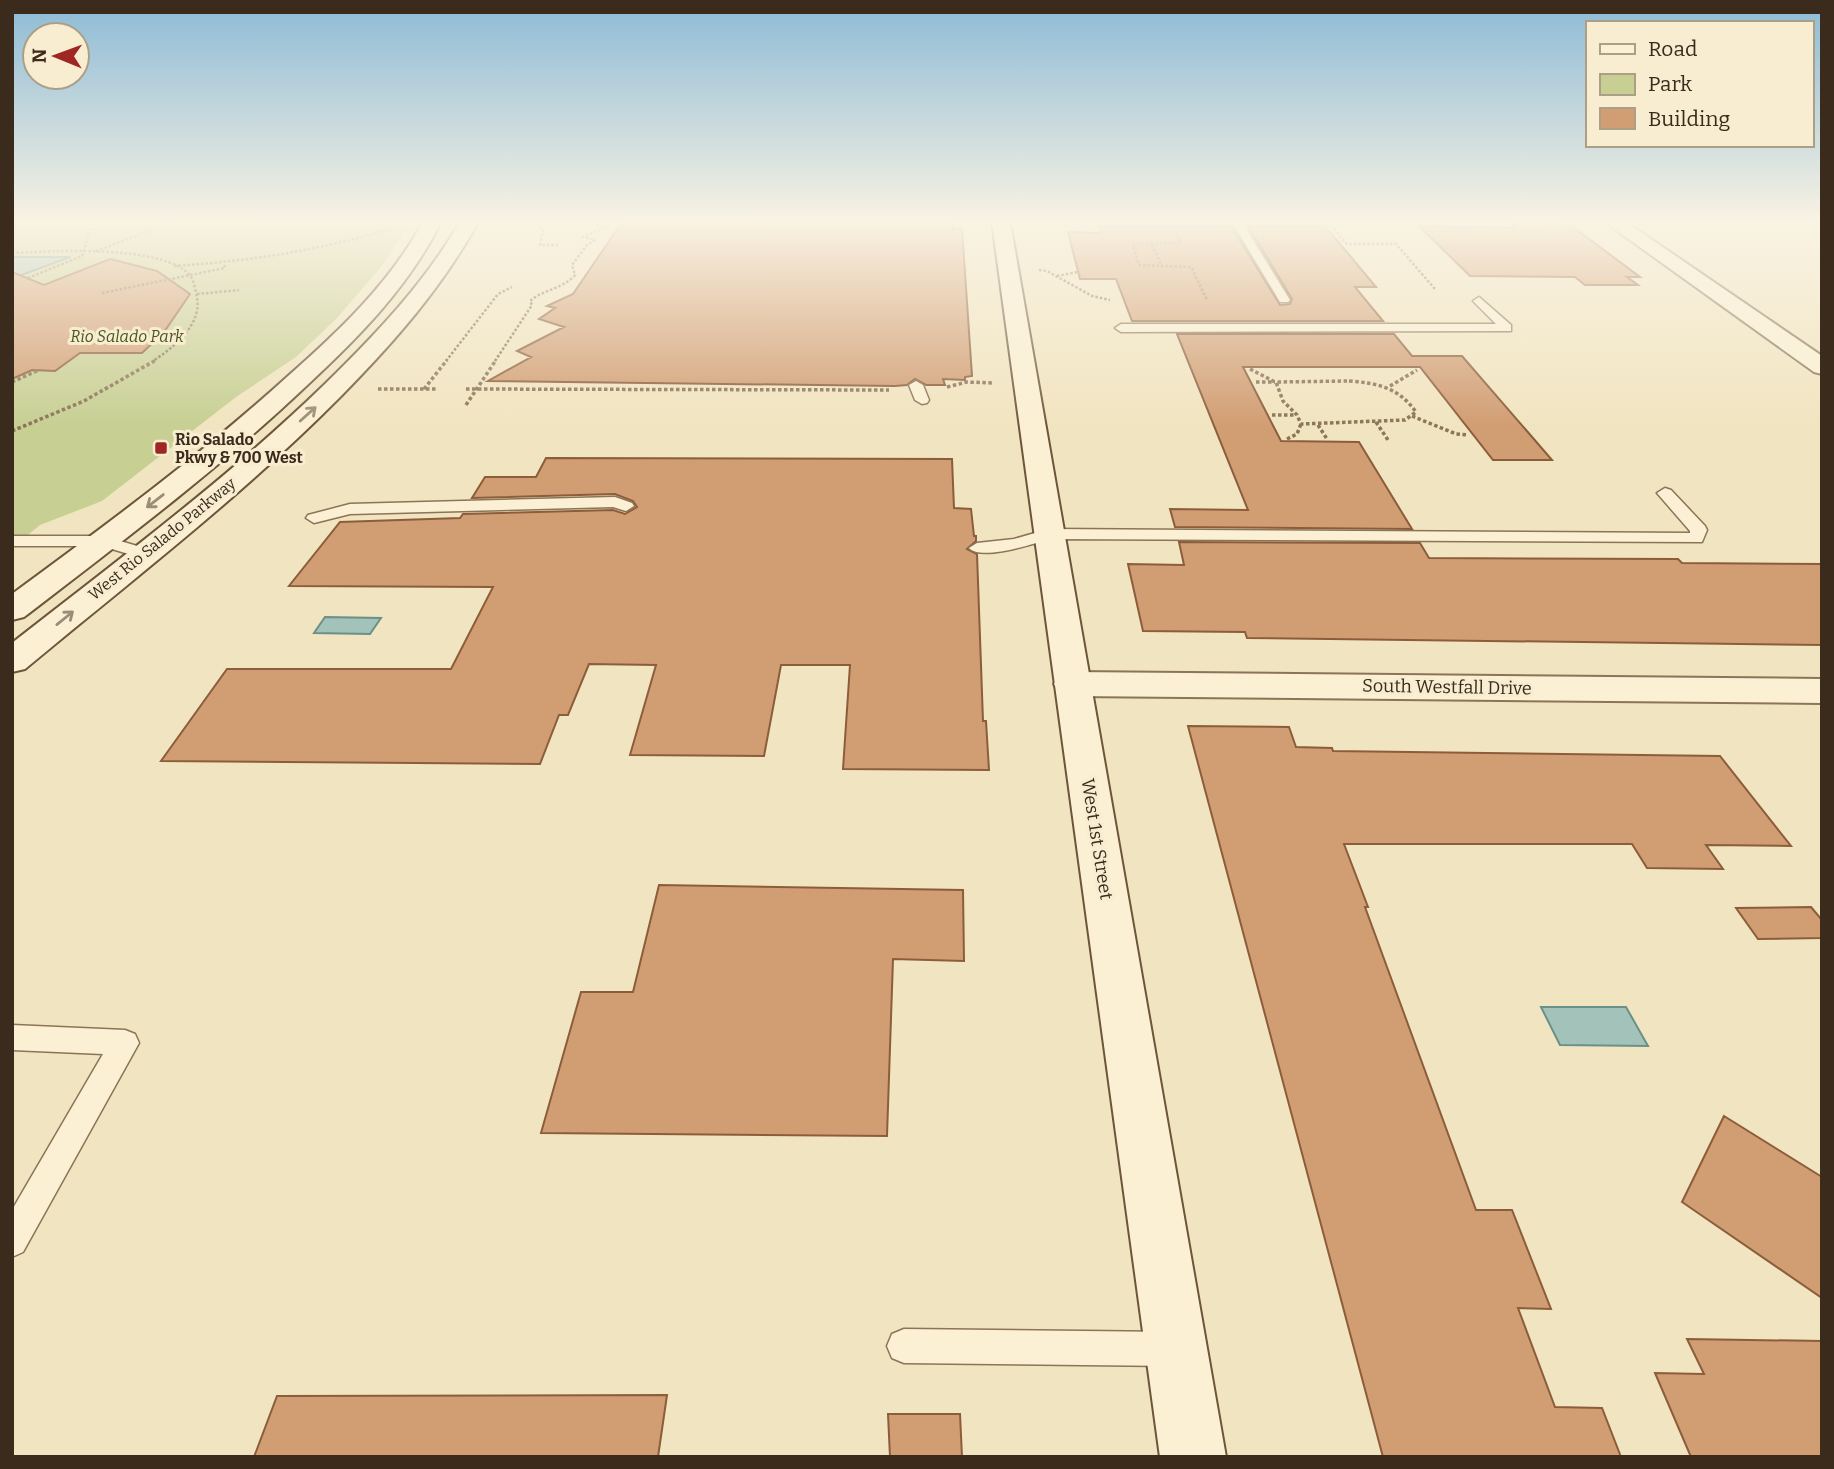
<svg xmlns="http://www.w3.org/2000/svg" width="1834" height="1469" font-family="Bitter,serif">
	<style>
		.green { fill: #c7cf93 }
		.water { fill: #a3c2ba; stroke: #6a9188; stroke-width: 2 }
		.building { fill: #d19d73; stroke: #8c5d3b; stroke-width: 2 }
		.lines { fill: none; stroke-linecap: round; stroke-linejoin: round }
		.lane-casing { stroke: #8b7457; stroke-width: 3 }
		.street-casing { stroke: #8b7457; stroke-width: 4 }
		.secondary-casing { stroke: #6d553a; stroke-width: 4 }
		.path-far1 { stroke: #8b7457; stroke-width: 2.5; stroke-dasharray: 2.5 2; stroke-linecap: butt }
		.path { stroke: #8b7457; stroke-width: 3.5; stroke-dasharray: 3.5 2.5; stroke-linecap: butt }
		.lane { fill: #fbf0d4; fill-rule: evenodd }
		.street { fill: #fbf0d4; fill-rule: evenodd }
		.secondary { fill: #fbf0d4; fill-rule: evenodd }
		.oneway { stroke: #9a8e78 }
		.poi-dot { fill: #9e2623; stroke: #f8edd0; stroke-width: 2.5 }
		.labels { text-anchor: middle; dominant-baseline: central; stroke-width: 6; stroke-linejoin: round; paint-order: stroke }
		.far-park-label { font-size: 16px; font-style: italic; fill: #485721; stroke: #f8edd0 }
		.far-poi-label { font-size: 16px; font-weight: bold; fill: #3a2b1c; stroke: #f8edd0; text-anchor: start }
		.far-street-label { font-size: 16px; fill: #3a2b1c; stroke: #f8edd0 }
		.street-label { font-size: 18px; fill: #3a2b1c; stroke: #f8edd0 }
	</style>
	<rect width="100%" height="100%" fill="#f1e4c0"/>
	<path class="green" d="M12,222H411L381,267L337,318L296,357L236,397L102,501L40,525L12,548Z"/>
	<path class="water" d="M12,257H70L19,276L12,275Z
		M325,617L381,618L370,634L314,633Z
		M1541,1007H1626L1648,1046L1560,1045Z"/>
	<path class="building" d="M622,222H953V229L962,228L972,376L965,377V380L943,379L945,385H926L915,379L907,385L895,386L488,381L531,357L517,351L564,327L539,319L555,308L547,306L573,294Z
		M1509,222L1569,224L1640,277H1627L1638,285H1585L1575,277L1470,276L1419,226L1516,228Z
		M1099,226H1231L1280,305L1290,304L1292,299L1248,226H1325L1376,287H1355L1383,321H1132L1116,279H1080L1068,232L1101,233Z
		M110,259L157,271L190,294L164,332L142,353H80L55,371L32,370L12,379V272L44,285Z
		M1177,334H1394L1412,356H1462L1552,460H1493L1420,367H1243L1281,441L1359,442L1412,529L1175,527L1170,509L1248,510Z
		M546,458L952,459L954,508L971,509L974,536H976V541L967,549L977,554L983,721H986L989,770L843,769L850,665H781L764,756L630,755L656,665L589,664L568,715H559L540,764L161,761L227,669H451L493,587L289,586L340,522L460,518L463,514L613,510L625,514L637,507L633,501L615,494L472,498L485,477H536Z
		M1179,542L1420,543L1429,558L1678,559L1682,563L1822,564V645L1247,638L1245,632L1143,631L1128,564L1184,565Z
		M1188,726L1289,727L1296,747L1332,748L1333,751L1720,756L1791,846L1706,845L1723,869L1647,868L1632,844H1344L1368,907H1365L1476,1210H1512L1551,1309L1518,1308L1555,1407L1602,1408L1621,1457H1383Z
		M659,885L963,890L964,961L893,959L887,1136L541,1133L581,992H633Z
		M1811,907L1822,920V938L1758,939L1736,908Z
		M1724,1116L1822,1177V1298L1682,1202Z
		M1687,1339L1822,1341V1457H1691L1655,1373L1704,1374Z
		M667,1395L658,1457H254L277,1396Z
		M888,1414H960L962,1457H890Z"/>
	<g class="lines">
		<defs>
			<path id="lane" d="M1232,222H1242L1290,300L1288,302H1280Z
				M1479,297L1511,325V331L1121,332L1115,328L1121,324H1496L1473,301Z
				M916,381L923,385L929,400L927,403L922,404L915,400L909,385Z
				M1665,488L1671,490L1705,526L1707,530L1702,542L1050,539C1033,544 981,561 969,548L977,543L1014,539L1049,529L1690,533V531L1657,493Z
				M615,497L632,503L634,506L626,511L613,507L350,514L314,523L306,518L308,515L350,504Z
				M12,536H103L151,550L154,554L145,559L102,546H12Z
				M12,1025L125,1030L135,1034L139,1043L23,1252L12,1257V1210L103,1054L12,1050Z
				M904,1329L1173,1332L1185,1337L1190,1349L1185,1361L1173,1366L904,1363L892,1358L887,1346L892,1334Z"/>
			<path id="street" d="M1605,222H1626L1822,356V374L1814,372Z
				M1072,672L1822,679V703L1072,696L1059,693L1054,684L1059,675Z"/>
			<path id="secondary" d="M423,222H441C408,288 357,339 303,389C216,471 119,544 24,617L12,620V594C106,525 201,455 287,377C339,331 389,284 423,222Z
				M460,222H478C442,288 393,343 341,396C243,495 132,580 25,669L12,672V643C118,560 227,479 324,385C375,335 424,284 460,222Z
				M992,222H1010L1226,1457H1160Z"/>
		</defs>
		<use href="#lane" class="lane-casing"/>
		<use href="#street" class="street-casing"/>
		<use href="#secondary" class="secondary-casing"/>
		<path class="path-far1" d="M538,222L543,231L540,245H558
			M1096,222L1100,225
			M1152,222L1172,225L1181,242L1133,245L1139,265L1191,267L1207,300
			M1328,222L1347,244H1396L1435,289
			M12,230L25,222
			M1152,245L1162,266
			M96,251L173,222
			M12,253C49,251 169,244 191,277C194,282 196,292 197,298C202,325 173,348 153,361
			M174,266C250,261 323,250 396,227
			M1039,270L1047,271L1092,296L1110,300
			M1057,276L1077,272
			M28,278L82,256L93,222
			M102,293L225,268L224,263
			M197,294L239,290
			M446,361L498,294L512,287
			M495,361L532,305L530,301C544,289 563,289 575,275L572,265L587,245L595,240L583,237L607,227L591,223L594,222"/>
		<path class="path" d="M1250,369L1275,382
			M1349,381C1378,383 1399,388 1416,412L1405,420L1301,424L1297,415L1283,401L1276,382Z
			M12,382L39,370
			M1256,382H1275
			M1390,386L1417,370
			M947,387L967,382L993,383
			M378,389H436
			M424,389L447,360
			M466,389L889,390
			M466,405L496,360
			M1272,415H1296
			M1412,416L1456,434L1468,435
			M1376,422L1388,440
			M1318,425L1327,439
			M12,431L84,401L156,360
			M1287,439L1297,434L1301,424"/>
		<use href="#lane" class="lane"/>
		<use href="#street" class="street"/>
		<use href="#secondary" class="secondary"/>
	</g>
	<defs><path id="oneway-shaft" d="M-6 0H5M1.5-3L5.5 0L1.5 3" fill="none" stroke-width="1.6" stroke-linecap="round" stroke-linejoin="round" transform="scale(1.75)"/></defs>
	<g class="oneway">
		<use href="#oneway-shaft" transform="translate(308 414) rotate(-42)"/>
		<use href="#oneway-shaft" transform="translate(155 501) rotate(142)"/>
		<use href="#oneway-shaft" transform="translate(65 618) rotate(-39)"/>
	</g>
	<linearGradient id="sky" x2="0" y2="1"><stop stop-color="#8cbad6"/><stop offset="0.52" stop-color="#f9f3e3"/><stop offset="1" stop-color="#f9f3e3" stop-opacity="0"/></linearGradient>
	<rect width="1834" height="427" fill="url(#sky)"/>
	<rect class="poi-dot" x="154" y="441" width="14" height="14" rx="3.5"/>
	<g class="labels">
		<g class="far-park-label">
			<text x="127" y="336">Rio Salado Park</text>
		</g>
		<g class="far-poi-label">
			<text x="175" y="439">Rio Salado<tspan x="175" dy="18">Pkwy &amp; 700 West</tspan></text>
		</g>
		<g class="far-street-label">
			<text transform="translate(162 539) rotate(-39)">West Rio Salado Parkway</text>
		</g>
		<g class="street-label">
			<text transform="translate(1447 687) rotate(1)">South Westfall Drive</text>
			<text transform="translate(1097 839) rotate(81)">West 1st Street</text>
		</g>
	</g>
	<rect width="1834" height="1469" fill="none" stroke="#3a2b1c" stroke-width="28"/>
	<rect x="1586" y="21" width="228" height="126" fill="#f8edd0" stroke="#ac9f88" stroke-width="2"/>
	<rect x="1600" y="44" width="35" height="10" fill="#fbf0d4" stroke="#ac9f88" stroke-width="2"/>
	<text x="1648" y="56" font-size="21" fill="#3a2b1c">Road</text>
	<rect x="1600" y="74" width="35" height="21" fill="#c7cf93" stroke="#ac9f88" stroke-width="2"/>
	<text x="1648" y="91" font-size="21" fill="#3a2b1c">Park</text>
	<rect x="1600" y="108" width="35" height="21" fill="#d19d73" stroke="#ac9f88" stroke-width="2"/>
	<text x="1648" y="126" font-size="21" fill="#3a2b1c">Building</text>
	<g transform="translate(56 56) rotate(271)"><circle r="33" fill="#f8edd0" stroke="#ac9f88" stroke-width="2"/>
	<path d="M0-5L12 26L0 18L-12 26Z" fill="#9e2623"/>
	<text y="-10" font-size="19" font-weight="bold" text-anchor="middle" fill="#3a2b1c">N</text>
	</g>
</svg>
